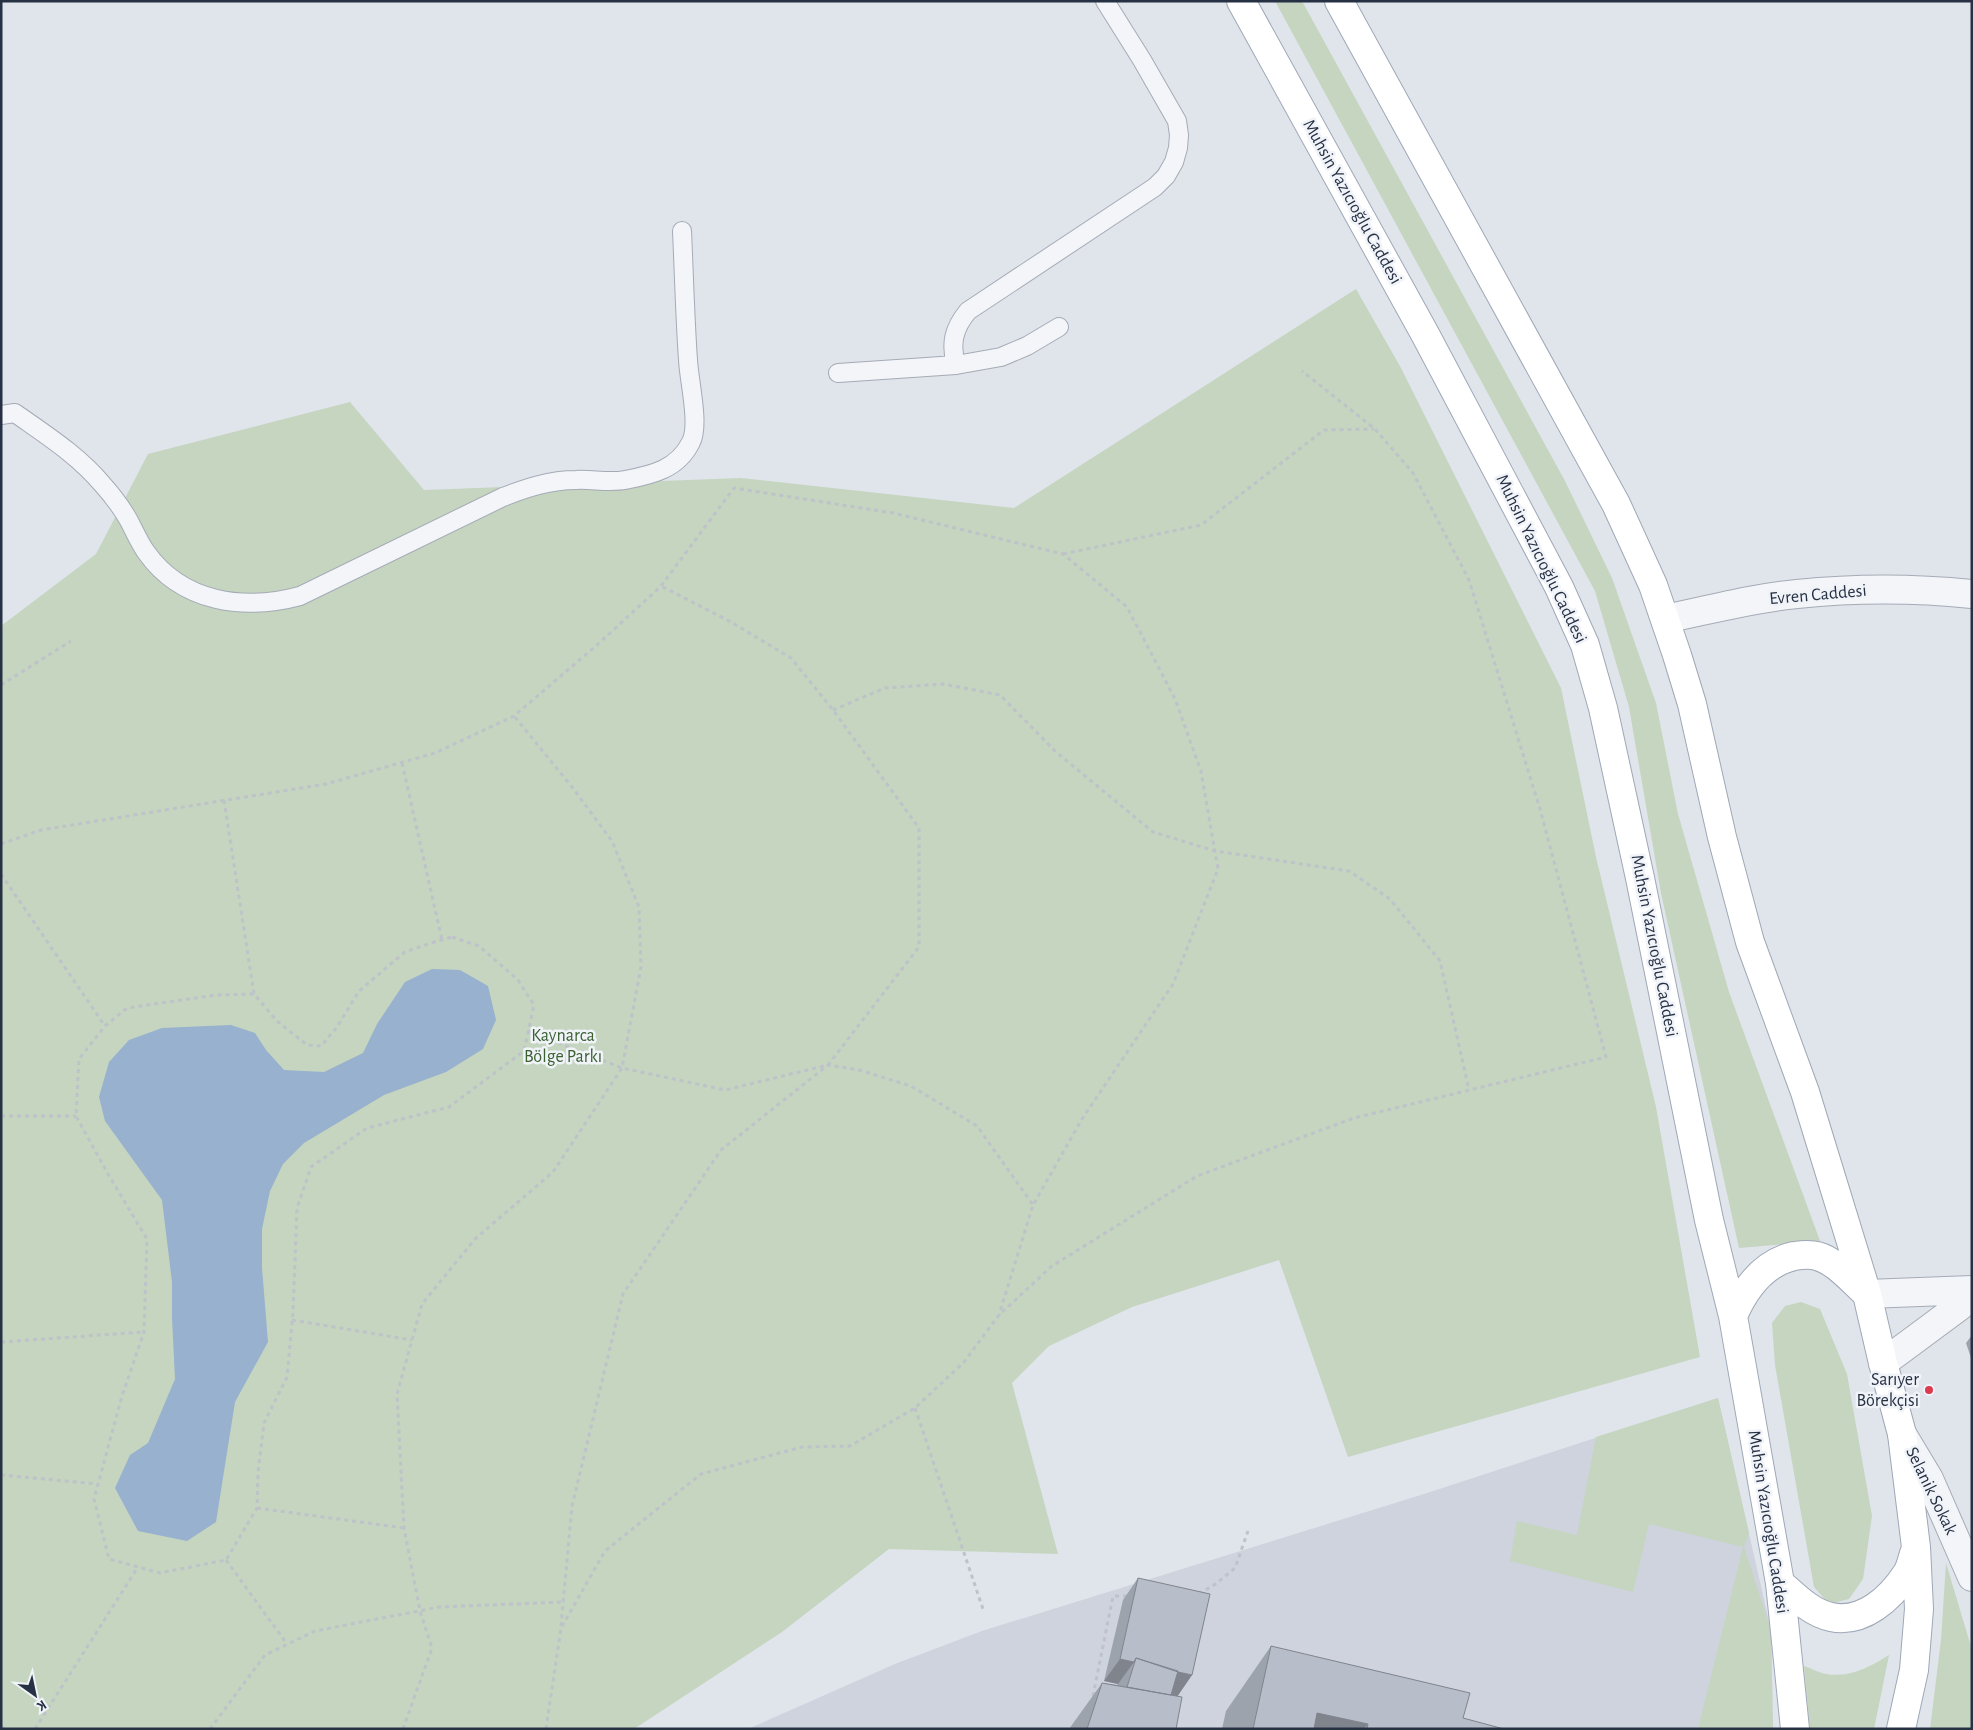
<svg xmlns="http://www.w3.org/2000/svg" width="1973" height="1730" font-family="'Alegreya Sans',sans-serif">
	<style>
		.built { fill: #ced3dd }
		.green { fill: #c5d5c0 }
		.water { fill: #97b1ce }
		.lines { fill: none; stroke-linecap: round; stroke-linejoin: round }
		.service-casing { stroke: #a5abb6; stroke-width: 20 }
		.minor-casing { stroke: #a5abb6; stroke-width: 30 }
		.tertiary-casing { stroke: #a5abb6; stroke-width: 30 }
		.primary-casing { stroke: #9ea8b7; stroke-width: 30 }
		.path { stroke: #bec2c9; stroke-width: 3; stroke-dasharray: 4 4; stroke-linecap: butt }
		.service { stroke: #f3f5f8; stroke-width: 18 }
		.minor { stroke: #f3f5f8; stroke-width: 28 }
		.tertiary { stroke: #f3f5f8; stroke-width: 28 }
		.primary { stroke: #fff; stroke-width: 28 }
		.wall { fill: #9da3ad }
		.shaded-wall { fill: #80848d }
		.building { fill: #b7bdc9; stroke: #80848d }
		.poi-dot { fill: #dc394f; stroke: #f0f3f8; stroke-width: 2 }
		.labels { text-anchor: middle; dominant-baseline: central; stroke-width: 5; stroke-linejoin: round; paint-order: stroke }
		.street-label { font-size: 18px; fill: #273144; stroke: #f0f3f8 }
		.park-label { font-size: 18px; fill: #3b6133; stroke: #f0f3f8 }
		.poi-label { font-size: 18px; fill: #273144; stroke: #f0f3f8; text-anchor: end }
	</style>
	<rect width="100%" height="100%" fill="#e0e4eb"/>
	<path class="built" d="M1718,1398L1771,1630L1773,1729H748L895,1664L982,1631L1421,1495Z"/>
	<path class="green" d="M1275,1H1302L1565,481L1612,578L1656,703L1678,814L1729,992L1820,1241L1739,1248L1661,893L1629,707L1595,591Z
		M1356,289L1401,368L1561,688L1596,857L1656,1107L1700,1357L1348,1457L1279,1260L1132,1307L1049,1346L1012,1383L1058,1554L889,1549L782,1632L634,1729H1V626L96,554L148,454L350,402L424,490L741,478L1014,508Z
		M1801,1302L1820,1309L1847,1374L1872,1516L1863,1579L1849,1599L1829,1604L1814,1587L1775,1365L1772,1323L1785,1306Z
		M1718,1398L1749,1533L1744,1547L1771,1630L1773,1729H1698L1743,1547L1649,1524L1633,1592L1510,1561L1517,1521L1577,1535L1596,1437Z
		M1946,1563L1972,1650V1729H1930L1941,1640Z
		M1889,1655L1874,1729H1810L1804,1666C1811,1668 1819,1673 1826,1674C1850,1678 1870,1667 1889,1655Z"/>
	<path class="water" d="M432,969L460,970L488,986L496,1020L483,1049L446,1072L384,1095L304,1143L283,1164L270,1191L262,1229V1268L268,1342L235,1402L216,1522L187,1541L138,1531L115,1488L130,1455L148,1443L175,1379L172,1318V1282L162,1200L105,1121L99,1097L109,1062L129,1040L162,1028L231,1025L255,1033L266,1050L284,1070L324,1072L363,1053L377,1024L405,982Z"/>
	<g class="lines">
		<defs>
			<path id="service" d="M956,365C950,343 954,328 968,311L1155,187L1166,176L1174,162L1178,148L1179,135L1177,121L1142,60L1105,1
				M838,373L956,365L1001,357L1027,346L1059,327
				M1,415L15,413C46,435 78,455 103,485C112,495 121,507 128,519C134,530 139,542 146,552C182,603 244,611 300,596L503,497C526,488 550,480 576,480C592,479 609,483 625,480C652,475 678,469 691,442C700,425 689,381 688,360C685,317 684,274 682,231"/>
			<path id="minor" d="M1867,1294L1972,1290
				M1883,1363L1972,1297
				M1902,1434L1929,1479L1972,1577"/>
			<path id="tertiary" d="M1665,619C1709,610 1753,598 1797,594C1855,588 1913,588 1972,594"/>
			<path id="primary" d="M1241,1L1425,334L1559,587L1585,645L1603,708L1640,878L1709,1220L1733,1316L1780,1583L1795,1729
				M1339,1L1616,504L1653,585L1677,655L1692,704L1722,837L1750,942L1805,1092L1867,1294L1883,1363L1902,1434L1916,1547L1919,1609L1914,1670L1901,1729
				M1733,1316C1745,1288 1763,1263 1794,1256C1801,1255 1810,1254 1817,1256C1836,1261 1852,1281 1867,1294
				M1780,1583C1795,1596 1811,1613 1831,1617C1863,1624 1891,1598 1907,1573C1911,1567 1912,1558 1915,1551"/>
		</defs>
		<use href="#service" class="service-casing"/>
		<use href="#minor" class="minor-casing"/>
		<use href="#tertiary" class="tertiary-casing"/>
		<use href="#primary" class="primary-casing"/>
		<path class="path" d="M1063,554L1201,525L1324,430L1374,429
			M1,685L71,641
			M833,710L885,688L943,684L1000,695L1056,752L1153,832L1215,851L1349,871L1390,899L1440,961L1469,1090
			M402,763L442,940
			M224,800L254,994
			M1,844L41,830L326,784L435,753L514,716L597,645L661,586L734,488L893,513L1063,554L1127,607L1175,699L1201,771L1218,869L1173,984L1082,1119L1033,1205L999,1315
			M1,874L105,1026
			M452,937L479,946L518,980L534,1005L524,1051L449,1107L367,1128L311,1167L297,1208L293,1312L287,1377L264,1423L258,1473L257,1508L226,1560L160,1573L109,1559L94,1499L122,1396L144,1332L147,1239L108,1174L76,1116L79,1059L105,1026L127,1008L216,995L254,994L277,1021L307,1045L321,1046L337,1027L359,991L405,952L431,943Z
			M528,1031L622,1068L725,1090L828,1065L919,947V828L833,710L791,658L731,622L661,586
			M1,1116H76
			M292,1320L412,1340
			M1,1342L144,1332
			M915,1408L984,1612
			M1,1475L98,1484
			M257,1508L404,1528
			M226,1560L287,1644
			M1199,1594L1217,1583L1235,1568L1248,1531
			M561,1626L572,1506L623,1294L721,1150L828,1065L859,1070L911,1086L977,1126L1033,1205
			M1093,1696L1113,1596H1129
			M1,1726L4,1729
			M35,1729L138,1567
			M210,1729L265,1655L315,1631L439,1607L564,1602
			M403,1729L432,1648L420,1611L404,1528L397,1394L422,1304L475,1239L553,1172L622,1068L641,967L639,907L612,841L572,787L514,716
			M546,1729L561,1628L605,1551L701,1474L802,1447L850,1446L915,1408L964,1362L999,1315L1052,1266L1197,1176L1354,1118L1606,1057L1540,809L1469,580L1413,473L1375,429L1302,371"/>
		<use href="#service" class="service"/>
		<use href="#minor" class="minor"/>
		<use href="#tertiary" class="tertiary"/>
		<use href="#primary" class="primary"/>
	</g>
	<path class="wall" d="M1972,1335V1361L1966,1343Z
		M1138,1578L1192,1675L1177,1696L1176,1729H1069L1102,1683L1117,1685L1118,1684L1104,1681L1123,1600Z
		M1271,1646L1463,1718L1504,1729H1222L1226,1711Z"/>
	<path class="shaded-wall" d="M1120,1659L1134,1662L1118,1684L1104,1681Z
		M1135,1662L1192,1675L1177,1697L1128,1686Z
		M1317,1713L1368,1724L1364,1729H1306Z"/>
	<path class="building" d="M1138,1578L1210,1594L1192,1675L1178,1672L1136,1658L1134,1662L1120,1659Z
		M1271,1646L1470,1693L1463,1718L1504,1729H1367L1368,1724L1317,1713L1314,1729H1253Z
		M1136,1658L1178,1671L1171,1695L1127,1687Z
		M1102,1683L1182,1697L1176,1729H1087Z"/>
	<circle class="poi-dot" cx="1929" cy="1390" r="5"/>
	<g class="labels">
		<g class="street-label">
			<text transform="translate(1352 202) rotate(61)">Muhsin Yazıcıoğlu Caddesi</text>
			<text transform="translate(1541 559) rotate(64)">Muhsin Yazıcıoğlu Caddesi</text>
			<text transform="translate(1818 595) rotate(-5)">Evren Caddesi</text>
			<text transform="translate(1654 946) rotate(79)">Muhsin Yazıcıoğlu Caddesi</text>
			<text transform="translate(1931 1491) rotate(64)">Selanik Sokak</text>
			<text transform="translate(1768 1522) rotate(81)">Muhsin Yazıcıoğlu Caddesi</text>
		</g>
		<g class="park-label">
			<text x="563" y="1036">Kaynarca<tspan x="563" dy="21">Bölge Parkı</tspan></text>
		</g>
		<g class="poi-label">
			<text x="1919" y="1380">Sarıyer<tspan x="1919" dy="21">Börekçisi</tspan></text>
		</g>
	</g>
	<rect width="1973" height="1730" fill="none" stroke="#273144" stroke-width="5"/>
	<g transform="translate(35 1695) rotate(147)" stroke="#f0f3f8" stroke-width="4" paint-order="stroke">
	<path d="M0-4L9 19L0 12L-9 19Z" fill="#273144"/>
	<text y="-8" font-size="14" font-weight="bold" text-anchor="middle" fill="#273144">K</text>
	</g>
</svg>
